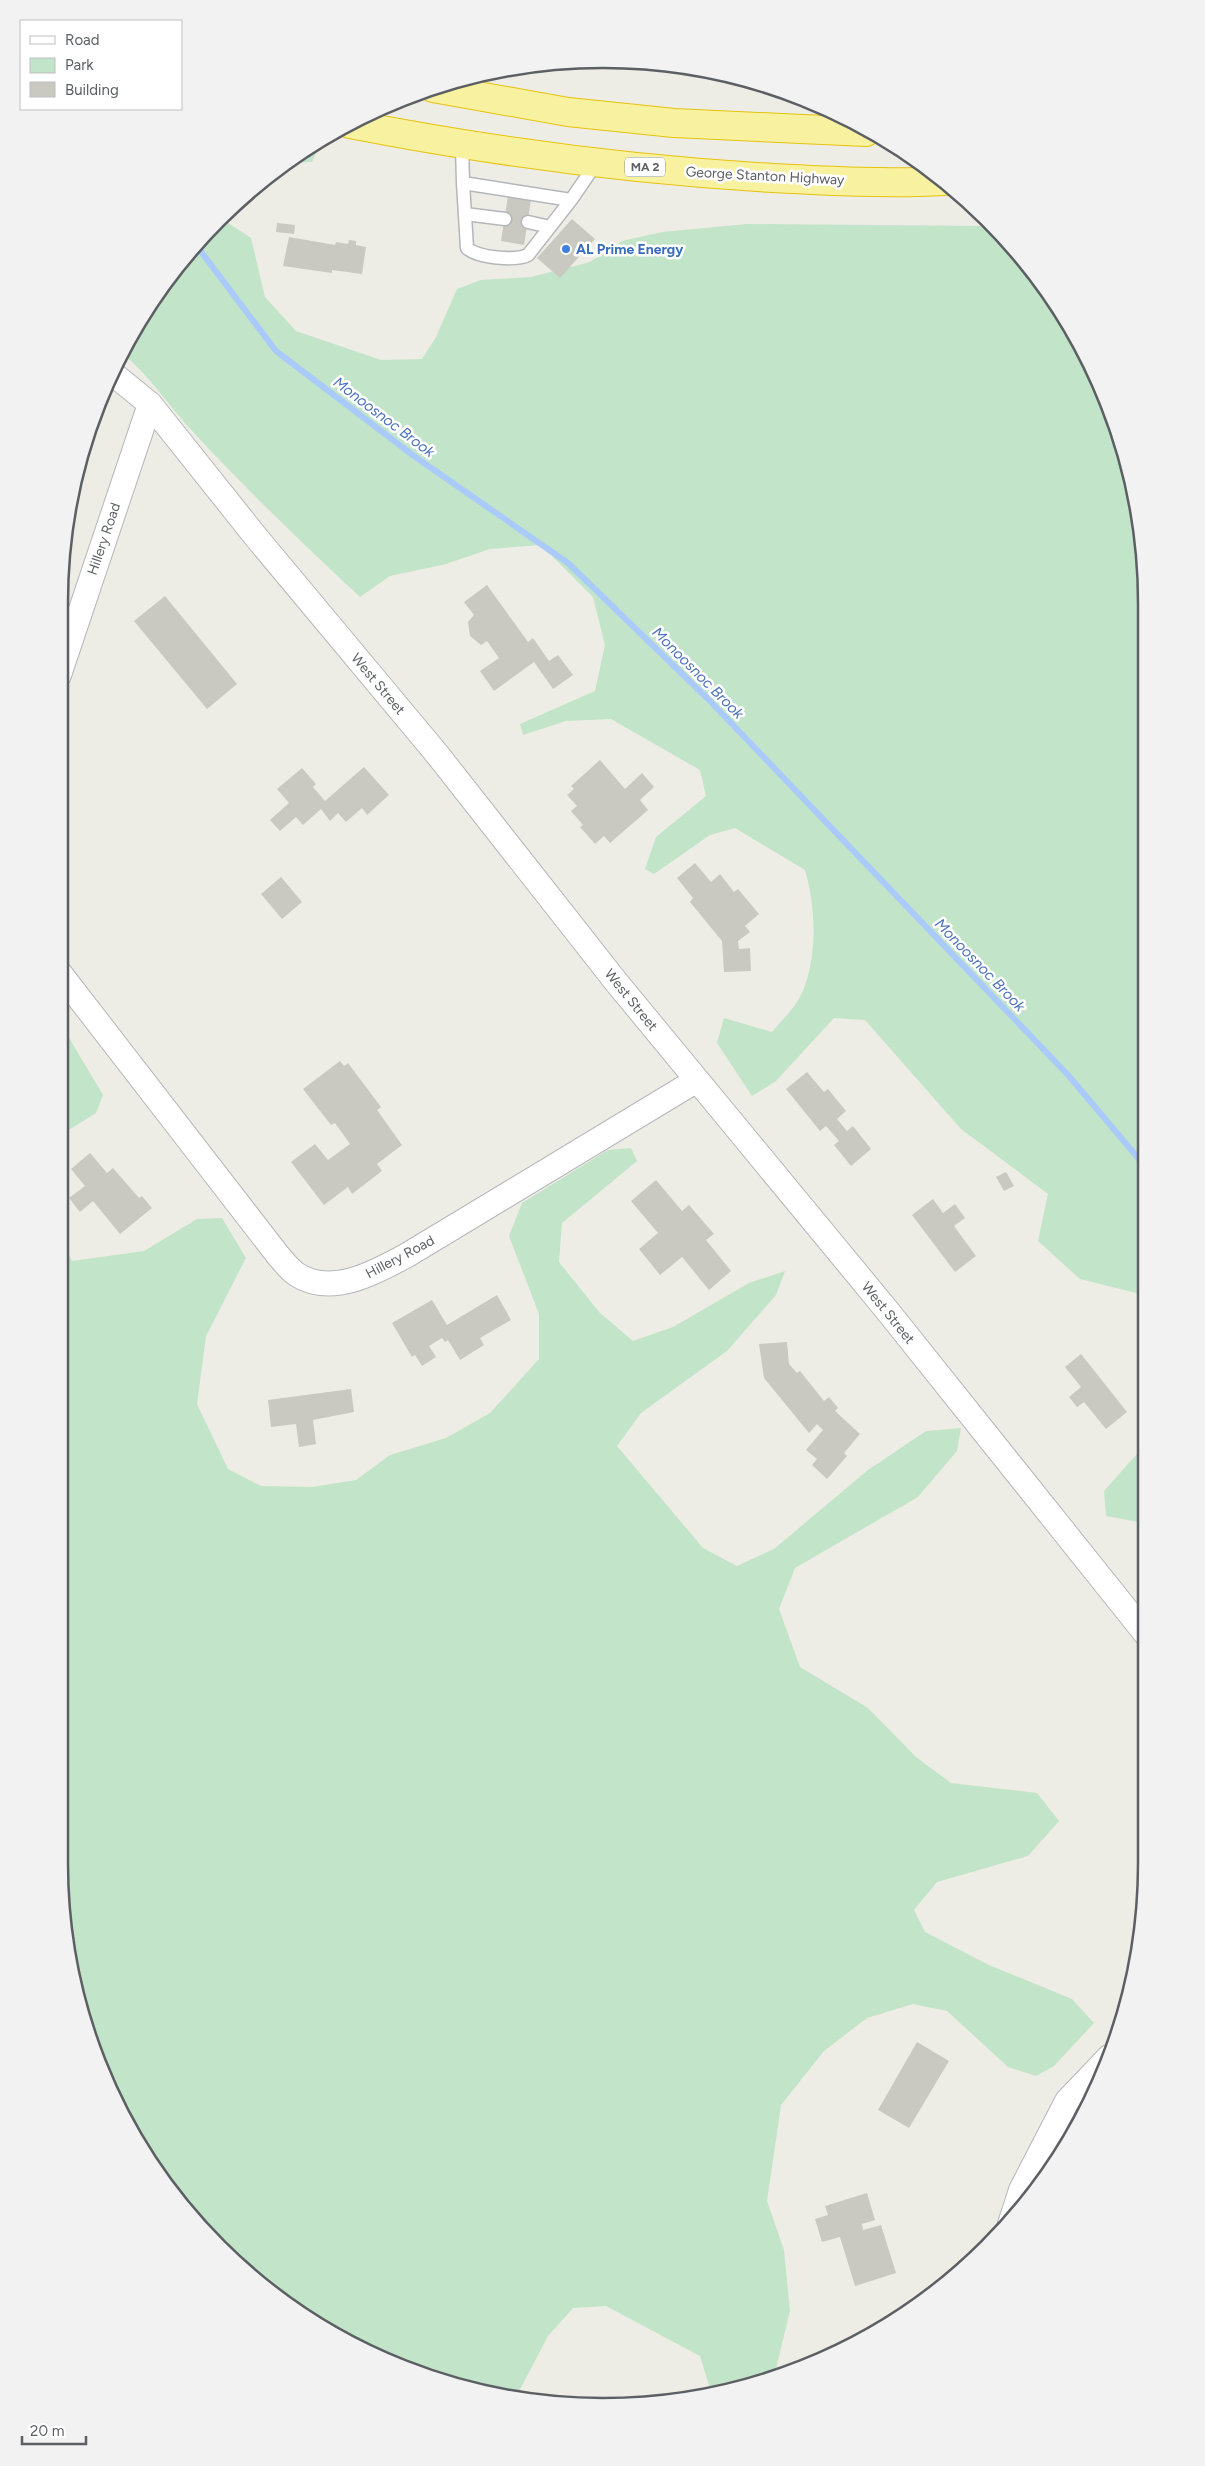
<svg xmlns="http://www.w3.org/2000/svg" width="1205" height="2466" font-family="Figtree,sans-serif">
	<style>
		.green { fill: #c2e4c8 }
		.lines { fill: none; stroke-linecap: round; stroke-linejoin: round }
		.stream { stroke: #a9cafa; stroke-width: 6 }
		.building { fill: #c9c8c1 }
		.service-casing { stroke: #b5b6bb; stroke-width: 15 }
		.minor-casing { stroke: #b5b6bb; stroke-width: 26 }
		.trunk-casing { stroke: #e6c20d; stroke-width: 30 }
		.service { stroke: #fff; stroke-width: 12 }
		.minor { stroke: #fff; stroke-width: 24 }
		.trunk { stroke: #f8f2a0; stroke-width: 28 }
		.shop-dot { fill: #3f7fe0; stroke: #fff; stroke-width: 2 }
		.labels { text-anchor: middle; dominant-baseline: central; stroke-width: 5; stroke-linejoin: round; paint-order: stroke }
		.shield { fill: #fff; stroke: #8d8f92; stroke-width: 1 }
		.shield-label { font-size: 12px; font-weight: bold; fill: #5c5f64 }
		.street-label { font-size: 14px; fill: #5c5f64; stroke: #fff }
		.shop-label { font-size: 14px; font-weight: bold; fill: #366cbe; stroke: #fff; text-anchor: start }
		.water-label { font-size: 15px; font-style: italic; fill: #4c72bd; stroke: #fff }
		.rim { fill: none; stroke: #5c5f64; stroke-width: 2.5 }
	</style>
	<rect width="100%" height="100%" fill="#eeede5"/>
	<path class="green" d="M603,59L709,69L716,72L616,66L584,61Z
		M316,142L320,144L312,162L285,163L301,150Z
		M219,217L251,238L265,297L296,331L381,360L422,359L436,337L457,289L481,280L531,277L590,262L622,241L662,232L747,224L989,226L1034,272L1105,395L1142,531L1144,1295L1080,1279L1038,1241L1048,1194L961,1129L865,1020L834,1018L776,1081L752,1096L717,1043L724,1018L772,1032C781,1021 795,1008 801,995C818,959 816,908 805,870L735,828L710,835L654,874L645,869L656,837L706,796L700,770L611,719L566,721L523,735L520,724L595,691L605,645L593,597L541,545L490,549L446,564L390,576L360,597C303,544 246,489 193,432C169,406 150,376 122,353L151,300Z
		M59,1021L103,1095L96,1113L59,1136Z
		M631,1148L637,1161L562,1223L559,1262L600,1313L633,1341L673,1327L749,1283L785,1271L776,1295L727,1351L641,1413L617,1446L703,1548L737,1566L774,1549L868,1470L926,1431L961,1428L957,1451L918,1497L795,1568L779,1609L800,1667L868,1708L916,1757L951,1783L1037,1793L1059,1821L1028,1856L937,1882L914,1910L925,1932L989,1965L1072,1999L1094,2023L1054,2066L1036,2076L1008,2067L947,2011L913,2004L867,2018L824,2051L781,2105L767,2201L784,2250L790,2311L774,2377L744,2389L712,2395L700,2356L606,2306L573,2308L548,2336L515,2399C482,2395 448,2384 418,2369L414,2372L395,2366L330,2334L244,2272L171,2195L131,2135L88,2039L69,1969L59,1863V1234L72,1261L144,1251L197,1219L222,1218L246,1258L206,1336L197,1404L228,1469L261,1486L312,1487L356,1480L390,1455L446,1438L490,1413L539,1359V1314L509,1236L522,1203L608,1150Z
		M1145,1445V1518L1138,1522L1106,1516L1104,1491Z"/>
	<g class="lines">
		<path class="stream" d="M196,245L276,351L414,456L568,563L709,700L1068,1075L1144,1165"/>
	</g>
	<path class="building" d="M508,196L531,200L524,245L501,241Z
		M572,219L595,239L560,278L537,258Z
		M277,223L295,225L294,234L276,232Z
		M289,237L335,245L336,242L348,244L349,240L356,241V245L366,247L362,274L332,270V273L283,266Z
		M487,585L528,642L533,638L549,661L558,655L573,675L553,689L534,662L494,691L480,671L499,658L487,641L481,645L470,636L468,622L474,615L464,602Z
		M165,596L237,684L207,709L134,621Z
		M600,760L625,789L642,773L654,787L640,800L648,810L610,843L604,836L595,844L580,827L583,825L571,811L577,806L567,795L574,789L571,786Z
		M364,767L389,795L367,815L362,808L346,822L338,813L330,821L321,809L303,825L296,817L280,831L270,820L289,803L277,789L302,768L316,784L313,787L325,801Z
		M695,863L711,882L720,874L734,892L738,889L759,914L745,926L750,932L738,941L739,949L750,948L751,971L724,972L722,941L690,902L693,898L677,878Z
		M281,877L302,902L282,919L261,894Z
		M340,1061L344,1066L348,1063L381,1107L377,1110L402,1145L377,1164L382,1171L352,1194L348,1187L324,1205L291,1162L315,1144L328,1160L350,1144L335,1123L331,1125L303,1089Z
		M807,1072L824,1092L828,1089L846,1111L837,1119L847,1131L853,1126L871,1149L851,1166L834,1145L839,1141L826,1126L820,1131L786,1089Z
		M90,1153L107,1173L113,1168L139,1198L142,1196L152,1208L120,1234L93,1201L80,1212L69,1198L85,1186L71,1169Z
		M1006,1172L1014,1186L1004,1191L996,1177Z
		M656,1180L682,1211L689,1205L714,1234L706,1240L731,1271L709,1290L682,1257L660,1275L639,1249L658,1233L631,1201Z
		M933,1199L943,1213L955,1204L965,1218L954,1226L976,1256L955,1272L912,1215Z
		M497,1295L511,1320L480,1338L484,1345L460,1360L448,1340L445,1342L442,1338L429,1346L436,1357L422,1366L415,1355L412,1357L392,1323L432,1300L447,1325Z
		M787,1342L789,1364L797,1373L800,1371L824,1401L829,1397L838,1408L835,1411L860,1434L844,1453L847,1456L827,1479L812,1465L817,1459L806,1450L823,1430L817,1424L809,1433L764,1378L759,1344Z
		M1081,1354L1127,1412L1106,1429L1084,1402L1077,1407L1069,1397L1081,1387L1065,1367Z
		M351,1389L354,1412L313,1420L316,1444L299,1447L296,1424L271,1427L268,1400Z
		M917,2042L949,2061L909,2128L878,2110Z
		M867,2193L875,2220L862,2224L863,2230L881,2225L896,2273L855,2286L840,2237L822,2242L815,2219L828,2215L825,2206Z"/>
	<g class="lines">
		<defs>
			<path id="service" d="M462,144L463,183L571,200L597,162
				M463,183L467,248C478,258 515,261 528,255L571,200
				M465,214L505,219
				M528,222L550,227"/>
			<path id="minor" d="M112,373L150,404L256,537L437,754L617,983L886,1309L1145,1633
				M59,675L150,404
				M59,972L277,1254C283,1261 289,1269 296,1274C332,1298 378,1271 409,1254L697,1080
				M1010,2224L1021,2190L1067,2101L1109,2057"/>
			<path id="trunk" d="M433,88L568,112L674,123L866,132
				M350,124C489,151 631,170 773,178C830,181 887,184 944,181"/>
		</defs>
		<use href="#service" class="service-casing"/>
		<use href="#minor" class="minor-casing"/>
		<use href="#trunk" class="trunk-casing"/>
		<use href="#service" class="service"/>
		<use href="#minor" class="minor"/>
		<use href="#trunk" class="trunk"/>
	</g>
	<circle class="shop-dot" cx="566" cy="249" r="5"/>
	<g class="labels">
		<rect class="shield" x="625" y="157.5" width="40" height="19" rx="4"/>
		<g class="shield-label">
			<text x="645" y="167">MA 2</text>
		</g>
		<g class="street-label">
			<text transform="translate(765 176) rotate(3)">George Stanton Highway</text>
			<text transform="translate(104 539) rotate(-71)">Hillery Road</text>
			<text transform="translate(378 684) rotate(50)">West Street</text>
			<text transform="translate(631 1000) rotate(51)">West Street</text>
			<text transform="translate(400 1257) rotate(-28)">Hillery Road</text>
			<text transform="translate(888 1313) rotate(51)">West Street</text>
		</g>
		<g class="shop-label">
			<text x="576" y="249">AL Prime Energy</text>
		</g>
		<g class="water-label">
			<text transform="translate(384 417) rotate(37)">Monoosnoc Brook</text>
			<text transform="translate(698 673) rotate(45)">Monoosnoc Brook</text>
			<text transform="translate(980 965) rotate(46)">Monoosnoc Brook</text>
		</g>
	</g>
	<path d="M0 0H1205V2466H0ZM603 68H603A535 535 0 0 1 1138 603V1863A535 535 0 0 1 603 2398H603A535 535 0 0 1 68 1863V603A535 535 0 0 1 603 68Z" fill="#f2f2f3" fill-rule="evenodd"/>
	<path class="rim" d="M603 68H603A535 535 0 0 1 1138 603V1863A535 535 0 0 1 603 2398H603A535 535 0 0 1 68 1863V603A535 535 0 0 1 603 68Z"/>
	<rect x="20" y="20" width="162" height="90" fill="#ffffff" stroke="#bebfc1"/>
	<rect x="30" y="36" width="25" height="8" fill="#ffffff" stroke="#bebfc1"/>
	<text x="65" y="45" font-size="15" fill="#5c5f64">Road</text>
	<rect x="30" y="58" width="25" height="15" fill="#c2e4c8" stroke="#bebfc1"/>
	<text x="65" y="70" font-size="15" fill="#5c5f64">Park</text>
	<rect x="30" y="82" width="25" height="15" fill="#c9c8c1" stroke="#bebfc1"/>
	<text x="65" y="95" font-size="15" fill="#5c5f64">Building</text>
	<path d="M22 2436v8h64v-8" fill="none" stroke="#5c5f64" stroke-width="2.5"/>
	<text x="30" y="2436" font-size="15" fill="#5c5f64" stroke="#ffffff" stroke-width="4" paint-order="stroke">20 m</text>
</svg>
